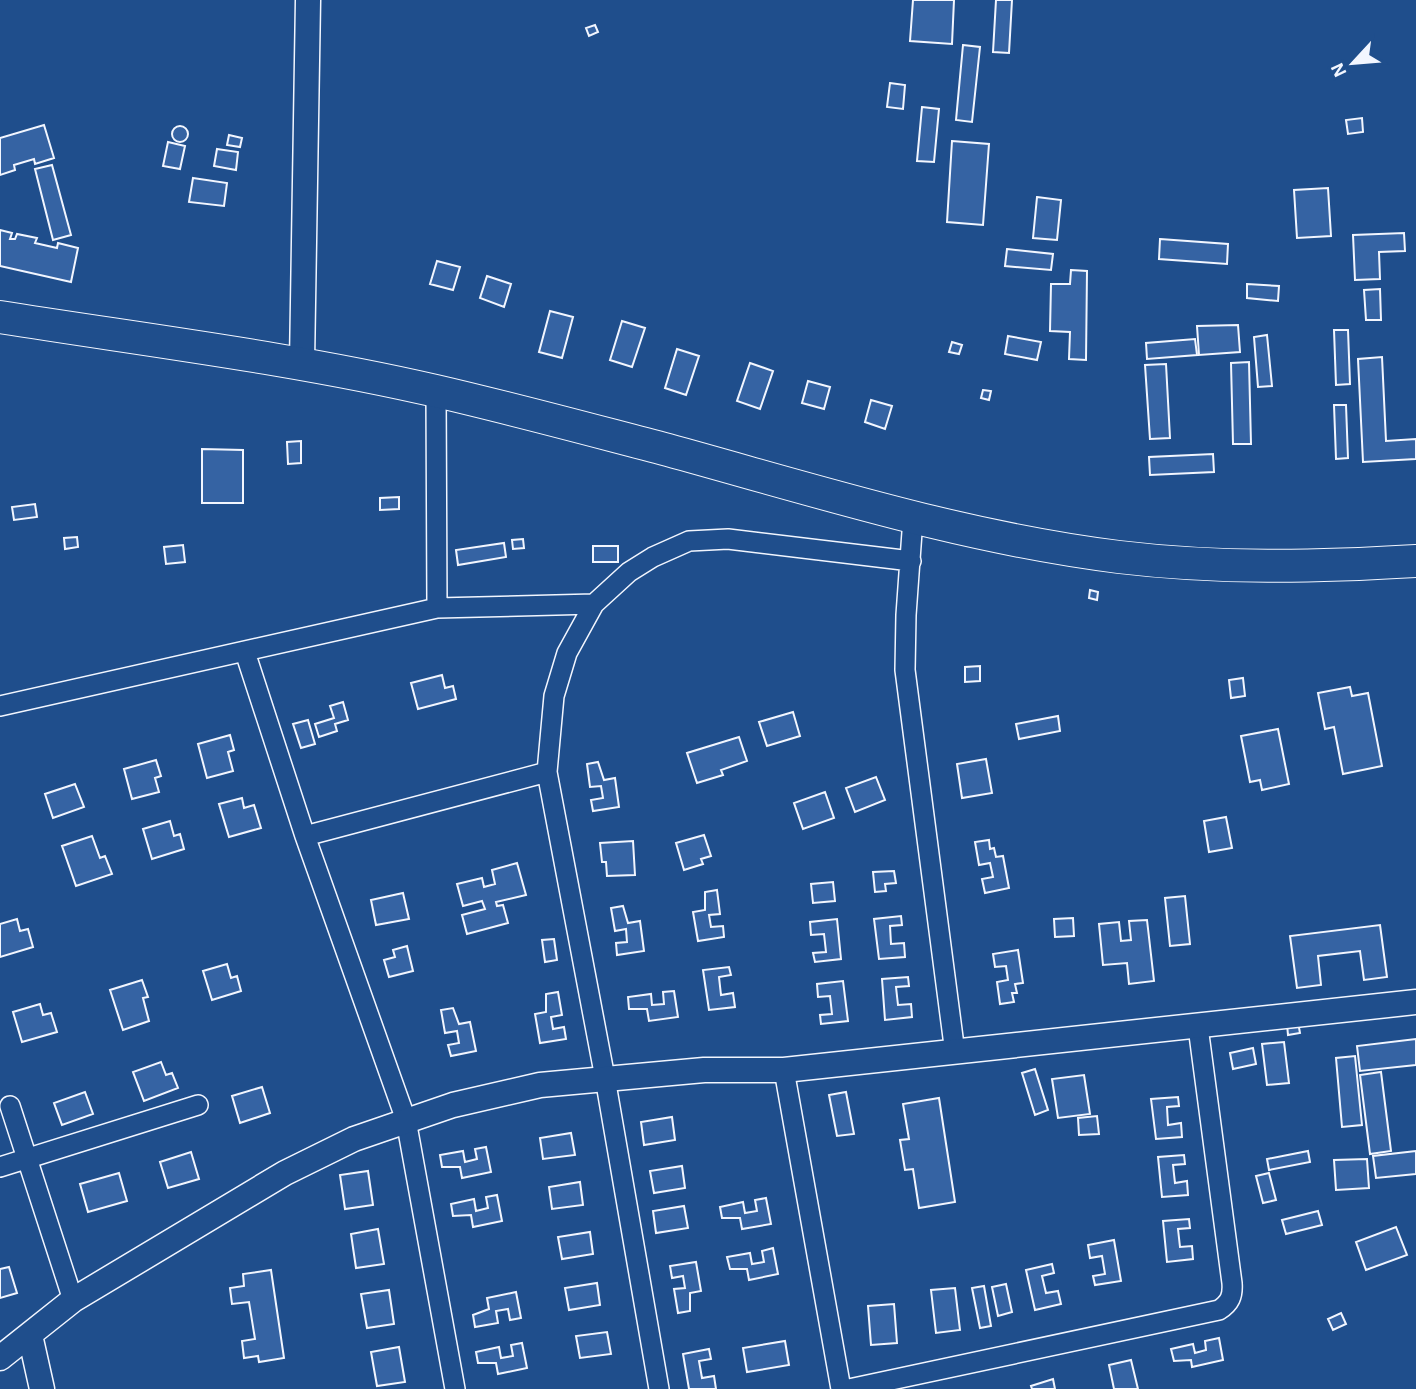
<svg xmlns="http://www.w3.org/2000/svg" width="1416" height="1389" font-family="'Alegreya Sans',sans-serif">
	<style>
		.building { fill: #3563a3; stroke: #f2f6ff; stroke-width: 2 }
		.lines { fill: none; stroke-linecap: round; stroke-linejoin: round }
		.minor-casing { stroke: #f2f6ff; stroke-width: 22 }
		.tertiary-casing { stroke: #f2f6ff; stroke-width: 27 }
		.primary-casing { stroke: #f2f6ff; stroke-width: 34 }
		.minor { stroke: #1f4e8c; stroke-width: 19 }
		.tertiary { stroke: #1f4e8c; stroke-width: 24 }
		.primary { stroke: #1f4e8c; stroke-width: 32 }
	</style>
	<rect width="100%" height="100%" fill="#1f4e8c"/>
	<path class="building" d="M913,0H954L952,44L910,41Z
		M996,0H1012L1009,53L993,52Z
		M595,25L598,32L589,36L586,28Z
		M963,45L980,47L972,122L956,120Z
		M890,83L905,85L903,109L887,107Z
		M922,107L939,109L934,162L917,161Z
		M1362,118L1363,132L1348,134L1346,120Z
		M44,125L54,158L35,164L34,159L14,165L15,170L0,175V138Z
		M172 134a8 8 0 1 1 16 0a8 8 0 1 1-16 0Z
		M229,135L242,138L240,147L227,145Z
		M952,141L989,144L983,225L947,222Z
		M168,142L185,146L180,169L163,166Z
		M217,149L238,152L236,170L214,166Z
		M52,165L71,235L53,240L35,169Z
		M193,178L227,183L224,206L189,202Z
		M1328,188L1331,236L1297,238L1294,190Z
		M1037,197L1061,200L1057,240L1033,238Z
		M0,230L12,233L10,239H15L17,234L37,238L35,243L57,248L58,243L78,248L71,282L0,266Z
		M1404,233L1405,251L1379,252L1380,279L1355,280L1353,235Z
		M1160,239L1228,244L1227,264L1159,259Z
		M1007,249L1053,254L1051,270L1005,266Z
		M437,261L460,267L453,290L430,284Z
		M1071,270L1087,271L1086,360L1069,359L1070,332L1050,331L1051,284H1070Z
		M487,276L511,284L504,307L480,298Z
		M1247,284L1279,286L1278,301L1247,298Z
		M1380,289L1381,320H1366L1364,290Z
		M550,311L573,317L562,358L539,352Z
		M622,321L645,328L632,367L610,360Z
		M1238,325L1240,352L1199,355L1197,326Z
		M1334,330H1348L1350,384L1336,385Z
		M1267,335L1272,386L1258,387L1254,337Z
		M1008,336L1041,342L1037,360L1005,354Z
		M1195,339L1197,355L1147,359L1146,343Z
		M952,342L962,345L959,354L949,352Z
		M677,349L699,356L686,395L665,388Z
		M1382,357L1386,441L1416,439V459L1363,462L1358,359Z
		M1249,362L1251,444H1233L1231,363Z
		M750,363L773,371L760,409L737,401Z
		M1166,364L1170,438L1150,439L1145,365Z
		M808,381L830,387L824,409L802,403Z
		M983,390L991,391L989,400L981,398Z
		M871,400L892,406L885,429L865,422Z
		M1334,405H1346L1348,458L1336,459Z
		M301,441V463L288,464L287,442Z
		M202,449L243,450V503H202Z
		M1213,454L1214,472L1150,475L1149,457Z
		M399,497V509L380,510V498Z
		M35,504L37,517L14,520L12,507Z
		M77,537L78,547L65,549L64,538Z
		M523,539L524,548L513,549L512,540Z
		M504,543L506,557L458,565L456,550Z
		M183,545L185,562L166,564L164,547Z
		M593,546H618V562H593Z
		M1090,590L1098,592L1097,600L1089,598Z
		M980,666V681L965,682V667Z
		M442,675L445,688L453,686L456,699L418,709L411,683Z
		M1243,678L1245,696L1231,698L1229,680Z
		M1350,687L1352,696L1368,693L1382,766L1343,774L1334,727L1325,729L1318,693Z
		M343,702L348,720L335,724L337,731L319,737L315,724L334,718L330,706Z
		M793,712L800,736L767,746L759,722Z
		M1058,716L1060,731L1019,739L1016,724Z
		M308,720L315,744L301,748L293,724Z
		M1278,729L1289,784L1262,790L1260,780L1250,782L1241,736Z
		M230,735L234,750L228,752L233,771L207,778L198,744Z
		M739,737L747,761L721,770L723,775L697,783L687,753Z
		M986,759L992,793L962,798L957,764Z
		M156,760L161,776L155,778L159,792L132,799L124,769Z
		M598,762L604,780L615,778L619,807L593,811L591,800L603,798L601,786L590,787L587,764Z
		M876,777L885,800L855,812L846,788Z
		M75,784L84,807L53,818L45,794Z
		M825,792L834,818L803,829L794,803Z
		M242,798L244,808L254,805L261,828L229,837L219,804Z
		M1226,817L1232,848L1209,852L1204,821Z
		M170,821L174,836L180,834L184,849L152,859L143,829Z
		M704,835L711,856L701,859L703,864L684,870L676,843Z
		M92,836L100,858L105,856L112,874L76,886L62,846Z
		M989,840L990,849L994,848L996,857L1003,856L1009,888L985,893L982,879L993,877L990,863L979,865L975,842Z
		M633,841L635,875L607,876L606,862H602L600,843Z
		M517,863L526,895L496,902L497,906L503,905L508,923L467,934L462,915L485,909L482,901L463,906L457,884L482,878L484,887L495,884L492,870Z
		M894,871L896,883L885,884L886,891L875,892L873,872Z
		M833,882L835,901L813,903L811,884Z
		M717,890L720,914L709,915L711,927L723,926L724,937L698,941L693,912L705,910V892Z
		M403,893L409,919L376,925L371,900Z
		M1185,896L1190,944L1170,946L1165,898Z
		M623,906L628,923L640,921L644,951L617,955L616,943L627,942L626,929L615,931L611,908Z
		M901,916L902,925L890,926L891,944L904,943L905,957L879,959L874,919Z
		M1073,918L1074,936L1055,937L1054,919Z
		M17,919L20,931L28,929L33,947L0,957V924Z
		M837,919L841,959L815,962L813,953L826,952L824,934L811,935L810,922Z
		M1147,920L1154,981L1129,984L1127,963L1103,965L1099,924L1119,922L1121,941L1131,940L1129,921Z
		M1380,925L1387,977L1364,980L1360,951L1318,956L1321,985L1297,988L1290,936Z
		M554,939L557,960L545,962L542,940Z
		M407,946L413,971L389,977L384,960L395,957L393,950Z
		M1018,950L1023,983L1015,984L1017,993H1012L1014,1002L1000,1004L997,982L1008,980L1006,966L995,967L993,954Z
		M227,964L231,978L237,976L241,991L212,1000L203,971Z
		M729,967L731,975L719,977L721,995L733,993L735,1007L709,1010L703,970Z
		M908,977L909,986L896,987L898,1005L911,1004L912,1017L885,1020L882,979Z
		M142,980L148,997L143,998L149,1021L123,1030L110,990Z
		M843,981L848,1021L821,1024L820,1015L832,1014L830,996L818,997L817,984Z
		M674,991L678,1017L649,1021L647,1009H629L628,997L651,994L652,1005L664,1004L663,992Z
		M558,992L562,1015L551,1017L553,1029L564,1027L566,1039L540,1043L535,1014L546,1012V994Z
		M40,1004L43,1015L51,1013L57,1032L22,1042L13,1012Z
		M453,1008L459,1024L470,1022L476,1051L451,1056L448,1045L459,1043L457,1031L445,1033L441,1010Z
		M1298,1022L1300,1033L1288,1035L1287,1024Z
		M1416,1039V1065L1360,1071L1357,1046Z
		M1284,1042L1289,1083L1267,1085L1262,1044Z
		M1253,1048L1256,1064L1233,1069L1230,1053Z
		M1355,1056L1362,1125L1342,1127L1336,1058Z
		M161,1062L166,1075L172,1073L178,1088L144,1101L133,1072Z
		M1035,1069L1048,1110L1035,1115L1022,1073Z
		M1381,1072L1391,1151L1370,1154L1360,1075Z
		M1084,1075L1090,1114L1058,1118L1052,1079Z
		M262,1087L270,1113L240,1123L232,1096Z
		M85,1092L93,1114L62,1125L54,1103Z
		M846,1092L854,1134L837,1136L829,1095Z
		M1178,1097L1179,1106L1167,1107L1168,1125L1181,1123L1182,1137L1156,1139L1151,1099Z
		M939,1098L955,1202L919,1208L913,1169L905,1170L900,1140L909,1139L903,1104Z
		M1097,1116L1099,1134L1079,1135L1078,1118Z
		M672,1117L675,1140L644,1145L641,1122Z
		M571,1133L575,1155L543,1159L540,1138Z
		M486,1147L491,1172L462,1178L460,1167H442L440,1155L463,1151L465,1162L477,1159L475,1149Z
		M1308,1151L1310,1162L1269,1170L1267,1159Z
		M1416,1151V1174L1376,1178L1373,1156Z
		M191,1152L199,1179L168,1188L160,1162Z
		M1184,1155L1185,1164L1173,1165L1175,1183L1187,1181L1188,1195L1162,1197L1158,1157Z
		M1367,1159L1369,1188L1336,1190L1334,1160Z
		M682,1166L685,1188L654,1193L650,1171Z
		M368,1171L373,1205L345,1209L340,1175Z
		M119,1173L127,1201L88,1212L80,1184Z
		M1269,1173L1276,1200L1263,1203L1256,1176Z
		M580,1182L583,1205L552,1209L549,1187Z
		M497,1195L502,1221L473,1227L471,1215L453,1216L451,1204L474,1199L476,1211L488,1208L486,1197Z
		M766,1198L771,1224L742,1229L740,1218H722L720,1207L743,1202L745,1213L757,1211L755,1200Z
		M684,1206L688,1228L656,1233L653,1211Z
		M1318,1211L1322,1225L1286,1234L1282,1220Z
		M1189,1219L1190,1228L1178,1229L1180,1247L1192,1246L1193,1259L1167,1262L1163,1221Z
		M1396,1227L1407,1255L1366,1270L1356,1242Z
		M378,1229L384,1264L356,1268L351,1234Z
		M590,1232L593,1254L562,1259L558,1237Z
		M1114,1240L1121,1281L1095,1285L1093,1276L1105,1274L1102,1256L1090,1258L1088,1245Z
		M773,1248L778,1274L749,1280L747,1269H730L727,1257L750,1253L752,1264L764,1262L762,1251Z
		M696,1262L701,1291L690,1293V1311L678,1313L674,1289L685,1288L683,1276L672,1278L670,1266Z
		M1052,1264L1054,1273L1042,1276L1046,1293L1058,1291L1061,1304L1035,1310L1026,1270Z
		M9,1267L17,1293L0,1298V1269Z
		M271,1270L284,1358L259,1362L258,1356L244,1358L242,1341L255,1339L249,1302L232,1304L230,1288L244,1286L243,1274Z
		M597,1283L600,1305L569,1310L565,1288Z
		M1006,1284L1012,1312L998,1316L992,1287Z
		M984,1286L991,1326L980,1328L972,1288Z
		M955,1288L960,1330L936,1333L931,1290Z
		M389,1290L394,1324L367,1328L361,1294Z
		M516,1292L521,1318L510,1320L508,1309L496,1311L498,1323L475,1327L473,1315L489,1309L487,1298Z
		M894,1304L897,1343L871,1345L868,1306Z
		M1341,1313L1346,1324L1333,1330L1328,1319Z
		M607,1332L611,1354L580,1358L576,1336Z
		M1219,1338L1223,1360L1192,1367L1191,1360L1174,1361L1171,1349L1193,1344L1195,1353L1206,1350L1205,1341Z
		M785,1341L789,1365L747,1372L743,1348Z
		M522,1343L527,1368L498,1374L496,1363H478L476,1352L499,1347L501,1358L513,1356L511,1345Z
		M399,1347L405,1382L377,1386L371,1352Z
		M709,1349L711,1359L699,1361L702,1378L714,1376L716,1389H689L683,1354Z
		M1131,1360L1138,1389H1114L1109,1365Z
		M1053,1379L1055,1389H1032L1031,1386Z"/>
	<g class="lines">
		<defs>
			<path id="minor" d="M436,391L437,608
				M913,518L906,615L905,670L955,1053
				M594,604L567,653L554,696L547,772L605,1078L659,1389
				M245,652L305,836L406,1120L455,1389
				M0,706L437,608L594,604L629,572L653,557L689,541L728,539L911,561
				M305,836L547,772
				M784,1070L841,1389
				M10,1106L73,1300
				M0,1167L198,1105
				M849,1389L1219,1310C1230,1303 1233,1296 1232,1283L1198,1027"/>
			<path id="tertiary" d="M302,363L308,0
				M30,1335L42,1389
				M0,1358L73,1300L285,1173L354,1139L453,1105L540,1085L704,1070H784L1416,1002"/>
			<path id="primary" d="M0,317C145,340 293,358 436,391C514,409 591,430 668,450C817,491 965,538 1119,557C1218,569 1317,567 1416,561"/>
		</defs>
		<use href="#minor" class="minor-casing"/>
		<use href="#tertiary" class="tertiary-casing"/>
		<use href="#primary" class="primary-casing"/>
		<use href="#minor" class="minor"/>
		<use href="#tertiary" class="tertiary"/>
		<use href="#primary" class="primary"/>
	</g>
	<g transform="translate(1353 63) rotate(244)" stroke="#1f4e8c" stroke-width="5" paint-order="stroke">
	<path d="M0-5L12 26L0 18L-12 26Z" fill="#f2f6ff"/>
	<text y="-10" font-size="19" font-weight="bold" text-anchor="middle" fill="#f2f6ff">N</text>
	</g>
</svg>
